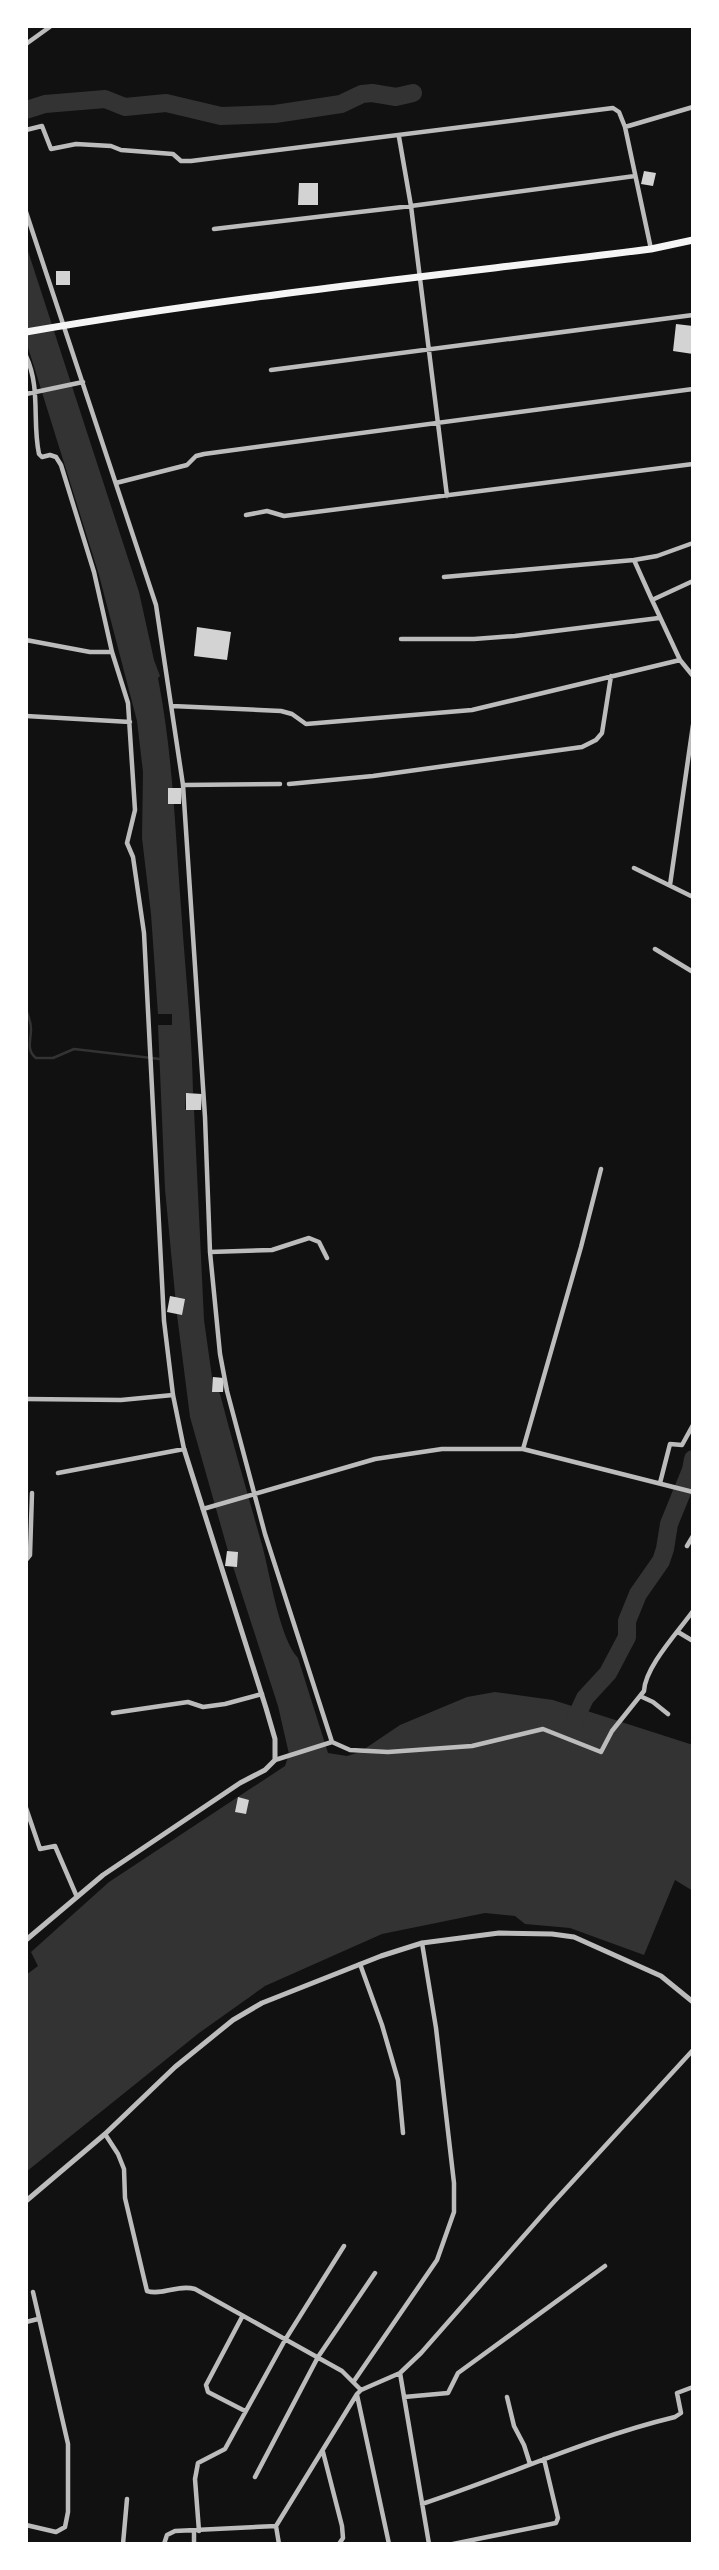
<svg xmlns="http://www.w3.org/2000/svg" width="719" height="2570" font-family="'Asap Condensed',sans-serif">
	<style>
		.water { fill: #333 }
		.lines { fill: none; stroke-linecap: round; stroke-linejoin: round }
		.stream { stroke: #333; stroke-width: 2.5 }
		.river { stroke: #333; stroke-width: 18 }
		.building { fill: #d3d3d3 }
		.minor { stroke: #bcbcbc; stroke-width: 4.5 }
		.tertiary { stroke: #bcbcbc; stroke-width: 5 }
		.primary { stroke: #f5f5f5; stroke-width: 7 }
	</style>
	<rect width="100%" height="100%" fill="#111"/>
	<path class="water" d="M26,245L139,592L154,660L160,676L158,678C173,755 175,829 181,907C185,969 192,1031 193,1093L186,1094L185,1109L194,1110L204,1320L212,1377L220,1394C233,1444 248,1495 262,1545C270,1573 279,1638 298,1658L328,1753L347,1756L360,1752L400,1725L467,1697L495,1692L553,1700L693,1745V1891L675,1880L644,1955L570,1928L525,1924L515,1916L485,1913L382,1934L265,1986L199,2033L26,2172V1975L38,1966L31,1952L109,1882L285,1766L289,1754L278,1706L228,1551L190,1417L177,1315L165,1189L158,1025H172V1014H158L151,914L142,838L143,772L137,721L99,575L26,341Z"/>
	<g class="lines">
		<path class="stream" d="M26,1010C29,1017 31,1022 31,1029C31,1041 26,1050 36,1058H53L74,1049L160,1059"/>
		<path class="river" d="M26,110L45,104L105,99L125,107L166,103L221,116L275,114L341,104L362,94L372,93L396,97L413,93
			M571,1728L585,1698L608,1673L627,1637V1621L638,1594L661,1561L665,1549L669,1524L691,1470L693,1459"/>
	</g>
	<path class="building" d="M644,171L656,173L653,186L641,184Z
		M299,183H318V205H298Z
		M56,271H70V285H56Z
		M676,324L693,326V354L673,351Z
		M197,627L231,632L227,660L194,656Z
		M168,788H182L181,804H168Z
		M186,1093L202,1094L201,1110H186Z
		M170,1296L185,1299L182,1315L167,1312Z
		M213,1377L224,1378L223,1392H212Z
		M227,1551L238,1552L237,1567L225,1566Z
		M238,1797L249,1800L246,1814L235,1812Z"/>
	<g class="lines">
		<path class="minor" d="M26,44L51,26
			M625,127L693,107
			M26,130L42,126L51,149L76,144L111,146L121,150L173,154L181,161H191L613,108L619,112L625,127L651,249
			M399,137L411,206L447,496
			M26,212L156,605L183,785L205,1117L210,1252L220,1354L227,1391L265,1534L332,1742
			M214,229L411,206L635,176
			M26,356C41,388 32,422 39,454L42,457L50,455L56,457L61,465L94,572L112,652L128,703L135,810L127,843L133,857L144,933L164,1321L173,1395L184,1449L58,1473
			M271,370L693,315
			M26,394L83,382
			M116,483L187,465L196,456L204,454L693,389
			M246,515L267,511L284,516L693,464
			M444,577L634,560
			M693,581L652,600L680,660L693,676
			M652,600L634,560L657,556L693,543
			M401,639H474L515,636L659,618
			M26,640L90,652H112
			M172,706L281,711L292,714L306,724L472,710L680,660
			M26,716L130,722
			M289,784L373,776L582,747L596,740L602,733L611,676
			M183,785L280,784
			M634,868L693,897
			M670,885L693,725
			M655,949L693,972
			M210,1252L272,1250L309,1238L319,1242L327,1258
			M26,1399L121,1400L173,1395
			M523,1449L581,1247L601,1169
			M660,1483L670,1444L682,1445L693,1425
			M203,1509L375,1459L442,1449H523L693,1492
			M687,1546L693,1536
			M26,1560L30,1555L32,1493
			M678,1632L693,1641
			M640,1696L653,1702L668,1714
			M113,1713L188,1702L203,1707L225,1704L262,1694
			M275,1760L332,1742L350,1750L388,1752L472,1746L543,1729L601,1752L612,1731L644,1691C645,1667 678,1632 693,1611
			M26,1808L40,1849L55,1846L77,1897
			M360,1964L382,2025L398,2080L403,2133
			M105,2134L118,2154L124,2169L125,2198L147,2291C162,2296 178,2284 195,2289L342,2371L361,2390
			M242,2317L206,2385L208,2392L245,2411
			M26,2322L38,2319
			M400,2373L429,2544
			M354,2381L437,2260L454,2212V2183L436,2028L422,1943
			M357,2395L389,2544
			M404,2397L448,2393L458,2373L605,2266
			M507,2397L514,2426L524,2445L530,2464
			M323,2452L342,2526L343,2538L339,2544
			M255,2477L318,2357L375,2273
			M422,2504C507,2476 588,2438 675,2417L681,2413L677,2393L693,2387
			M26,2525L56,2532L65,2527L68,2512V2444L33,2292
			M199,2531L195,2479L198,2463L225,2449L285,2340L344,2246
			M194,2532V2544
			M123,2544L127,2499
			M164,2544L167,2535L175,2531L276,2526
			M279,2544L276,2526L357,2394L361,2390L400,2373L421,2353L551,2205L693,2050
			M453,2544L556,2523L558,2518L544,2459"/>
		<path class="tertiary" d="M26,1940L103,1875L240,1783L265,1770L275,1760V1739L266,1708L184,1449
			M26,2201L105,2134L175,2067L233,2020L262,2003L381,1956L422,1943L499,1933L552,1934L574,1937L661,1976L693,2002"/>
		<path class="primary" d="M26,332C233,296 442,275 651,249L693,240"/>
	</g>
	<rect width="719" height="2570" fill="none" stroke="#ffffff" stroke-width="56"/>
</svg>
